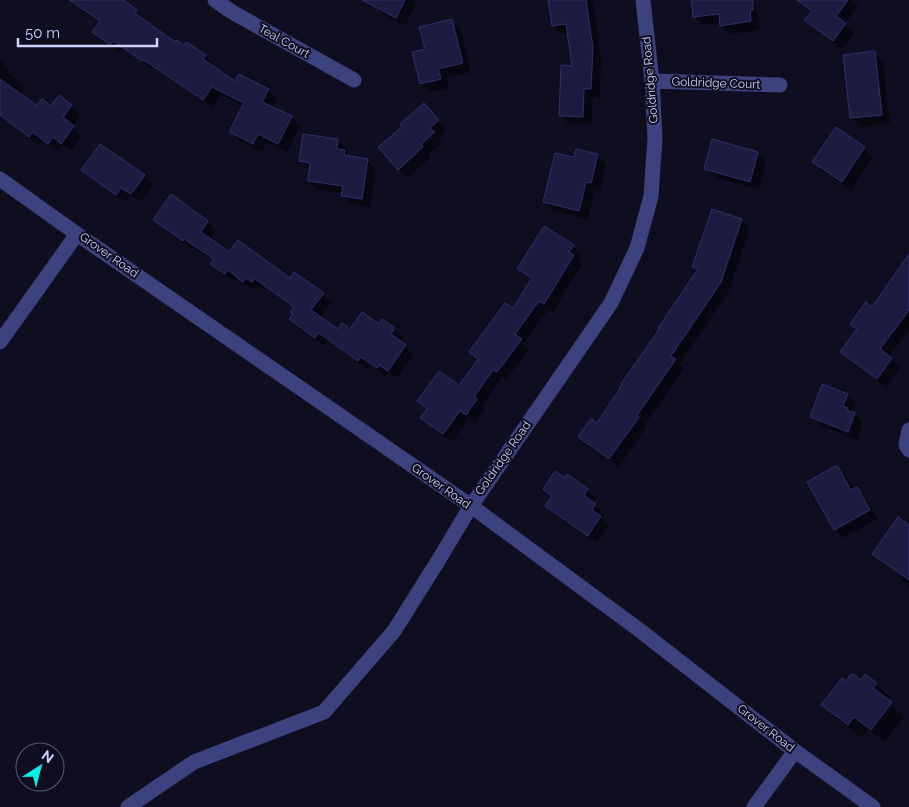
<svg xmlns="http://www.w3.org/2000/svg" width="909" height="807" font-family="Raleway,sans-serif">
	<style>
		.shadow { fill: #0007 }
		.building { fill: #1d1b40; stroke: #312e6b }
		.lines { fill: none; stroke-linecap: round; stroke-linejoin: round }
		.minor { stroke: #3b427d; stroke-width: 15 }
		.labels { text-anchor: middle; dominant-baseline: central; stroke-width: 4; stroke-linejoin: round; paint-order: stroke }
		.street-label { font-size: 12px; fill: #cfd1fd; stroke: #0e0e20 }
	</style>
	<rect width="100%" height="100%" fill="#0e0e20"/>
	<path class="shadow" d="M67,0H121L136,10L145,19L144,21L175,43L205,56L214,65L212,67L236,83L268,90L277,99L272,108L291,117L300,126L287,152L267,142L262,152L240,141L231,132L244,106L221,94L212,107L153,67L152,69L123,49L120,53L102,41L93,32L100,23Z
		M377,0H412L416,4L405,26L383,14L374,5Z
		M550,0H593L601,57L600,98L593,97L591,125L569,124L560,115L574,67L568,33L562,34L553,25Z
		M692,0H751L756,5L760,30L730,34L721,25V23L703,25L695,16Z
		M796,0H852L858,6L845,24L854,33L842,49L815,29L806,20L812,12Z
		M451,20L460,29L471,72L446,78L449,88L430,92L421,84L426,50Z
		M874,53L883,62L890,123L860,127L852,118L845,56Z
		M0,60L9,69L7,71L24,87L19,94L37,107H51L59,97L72,106L80,115L72,126L82,136L71,151L63,145L58,151L42,140L38,145L0,115Z
		M433,114L447,130L438,137L442,142L429,154L431,157L407,178L398,169Z
		M836,129L864,148L873,157L851,190L822,171L814,162Z
		M304,135L338,141L347,149L346,153L351,158L367,160L376,169L370,207L351,204L343,196V193L318,190L309,181L311,169H309L300,160Z
		M757,153L766,162L759,190L715,177L706,169Z
		M597,155L606,164L600,191L595,190L588,219L553,211L545,202L575,159Z
		M83,169L144,176L153,185L140,202L131,195L126,202L92,178Z
		M171,196L208,222L216,231L210,240L229,254L323,294L332,302L320,318L338,331H350L379,326L394,329L403,338L400,342L414,355L397,378L389,372L386,376L370,365L367,369L328,340L324,345L299,328L291,319L294,314V308L264,286L261,290L256,286L253,290L237,278L234,282L221,272L212,264L214,261L193,247L192,249L163,228L154,220Z
		M741,220L750,228L729,291L679,365L684,369L645,424L647,426L619,467L588,446L580,437L597,424L698,271L694,267Z
		M573,246L581,255L578,261L582,264L553,312L549,309L523,343L529,349L506,380L502,377L482,406L485,409L475,422L469,418L452,442L431,427L422,418L427,410L418,401L460,387L479,360L470,352L513,310L532,280L519,268Z
		M909,256V330L889,357L900,367L886,387L851,361L842,352L858,330L852,324L872,308Z
		M847,395L856,404L852,413L855,414L863,423L857,440L820,425L811,416Z
		M837,466L845,475L854,490L857,489L866,498L878,519L843,538L835,529Z
		M565,480L587,490L596,499L593,503L604,514L601,518L609,526L597,543L555,514L547,506L553,497L545,489Z
		M909,526V587L900,578L901,576L882,562L873,553Z
		M865,676L876,684L890,697L887,701L904,717L884,742L868,729L862,738L836,718L823,705L846,683L861,681Z"/>
	<path class="building" d="M69,0H124L137,10L135,13L175,42L176,40L184,45L186,42L206,55L203,59L235,81L239,74L269,89L262,102L292,116L278,144L258,134L253,144L229,132L244,103L212,87L203,100L144,60L142,61L113,41L110,45L92,32L100,21Z
		M362,0H405L396,18Z
		M548,0H586L593,48L591,89H584L583,117L559,116L561,65L572,66L566,24L552,26Z
		M691,0H753V10H750L751,21L720,26L719,14L693,17Z
		M797,0H848L836,16L846,23L833,41L804,20L812,11Z
		M452,19L463,63L438,69L441,79L420,84L412,52L425,49L419,27Z
		M875,51L882,115L850,118L843,55Z
		M0,79L36,105L42,99L51,106L59,95L72,105L63,117L74,126L61,144L53,137L48,144L33,132L29,137L0,115Z
		M424,103L439,120L430,128L435,132L421,144L423,147L398,170L378,147L402,127L400,124Z
		M836,127L865,147L842,182L812,162Z
		M303,134L338,139L337,149L345,150L344,155L368,159L362,199L341,196L343,186L308,181L310,163L299,161Z
		M712,139L758,152L750,182L704,169Z
		M100,144L145,175L131,194L121,188L116,195L81,170Z
		M576,149L598,154L591,183L586,182L579,211L543,202L555,153L574,157Z
		M171,194L208,221L201,232L229,252L238,240L290,278L294,272L324,293L311,310L338,329L342,323L350,329L362,312L379,324L382,319L395,328L391,334L406,345L388,371L379,365L377,368L361,357L358,361L319,333L315,338L289,319L293,314L290,312L294,307L254,278L252,282L246,278L243,282L228,270L225,274L210,264L214,259L184,239L183,241L153,220Z
		M712,209L742,219L721,282L671,356L676,359L637,415L639,417L609,459L578,437L591,418L597,423L622,385L621,384L660,328H658L698,269L692,267Z
		M544,226L574,245L569,252L574,255L544,304L539,301L515,334L522,339L497,372L493,370L474,397L477,399L466,415L460,411L443,434L420,418L427,409L417,401L439,371L459,385L478,359L469,352L505,303L513,308L532,278L517,269Z
		M909,254V310L880,349L892,358L877,379L840,352L857,329L850,324L866,302L872,307Z
		M822,384L848,394L843,406L848,408L847,410L855,413L848,432L810,417Z
		M837,465L851,490L857,487L870,510L834,530L807,482Z
		M555,471L565,478L567,474L588,489L584,495L596,504L592,510L601,516L588,536L545,506L552,496L543,489Z
		M898,517L909,525V580L872,554Z
		M852,673L861,680L865,674L877,683L873,688L892,702L871,730L854,717L848,725L821,705L842,678L846,681Z"/>
	<g class="lines">
		<path class="minor" d="M215,0L232,12L354,80
			M652,81L780,85
			M0,179L77,234L471,506L638,629L795,751L873,807
			M0,342L77,234
			M909,430L906,445L909,450
			M128,807L194,762L324,712L394,631L438,561L471,506L611,303L637,248L651,196L655,138L652,81L643,0
			M754,807L795,751"/>
	</g>
	<g class="labels">
		<g class="street-label">
			<text transform="translate(284 41) rotate(29)">Teal Court</text>
			<text transform="translate(650 80) rotate(-95)">Goldridge Road</text>
			<text transform="translate(716 83) rotate(2)">Goldridge Court</text>
			<text transform="translate(109 255) rotate(35)">Grover Road</text>
			<text transform="translate(503 458) rotate(-55)">Goldridge Road</text>
			<text transform="translate(441 486) rotate(35)">Grover Road</text>
			<text transform="translate(766 728) rotate(38)">Grover Road</text>
		</g>
	</g>
	<g transform="translate(40 767) rotate(36)"><circle r="24" fill="#0e0e20" stroke="#5b5c78"/>
	<path d="M0-4L9 19L0 12L-9 19Z" fill="#0beee4"/>
	<text y="-8" font-size="14" font-weight="bold" text-anchor="middle" fill="#cfd1fd">N</text>
	</g>
	<path d="M18 38v8h139v-8" fill="none" stroke="#cfd1fd" stroke-width="2.5"/>
	<text x="25" y="38" font-size="15" fill="#cfd1fd" stroke="#0e0e20" stroke-width="4" paint-order="stroke">50 m</text>
</svg>
